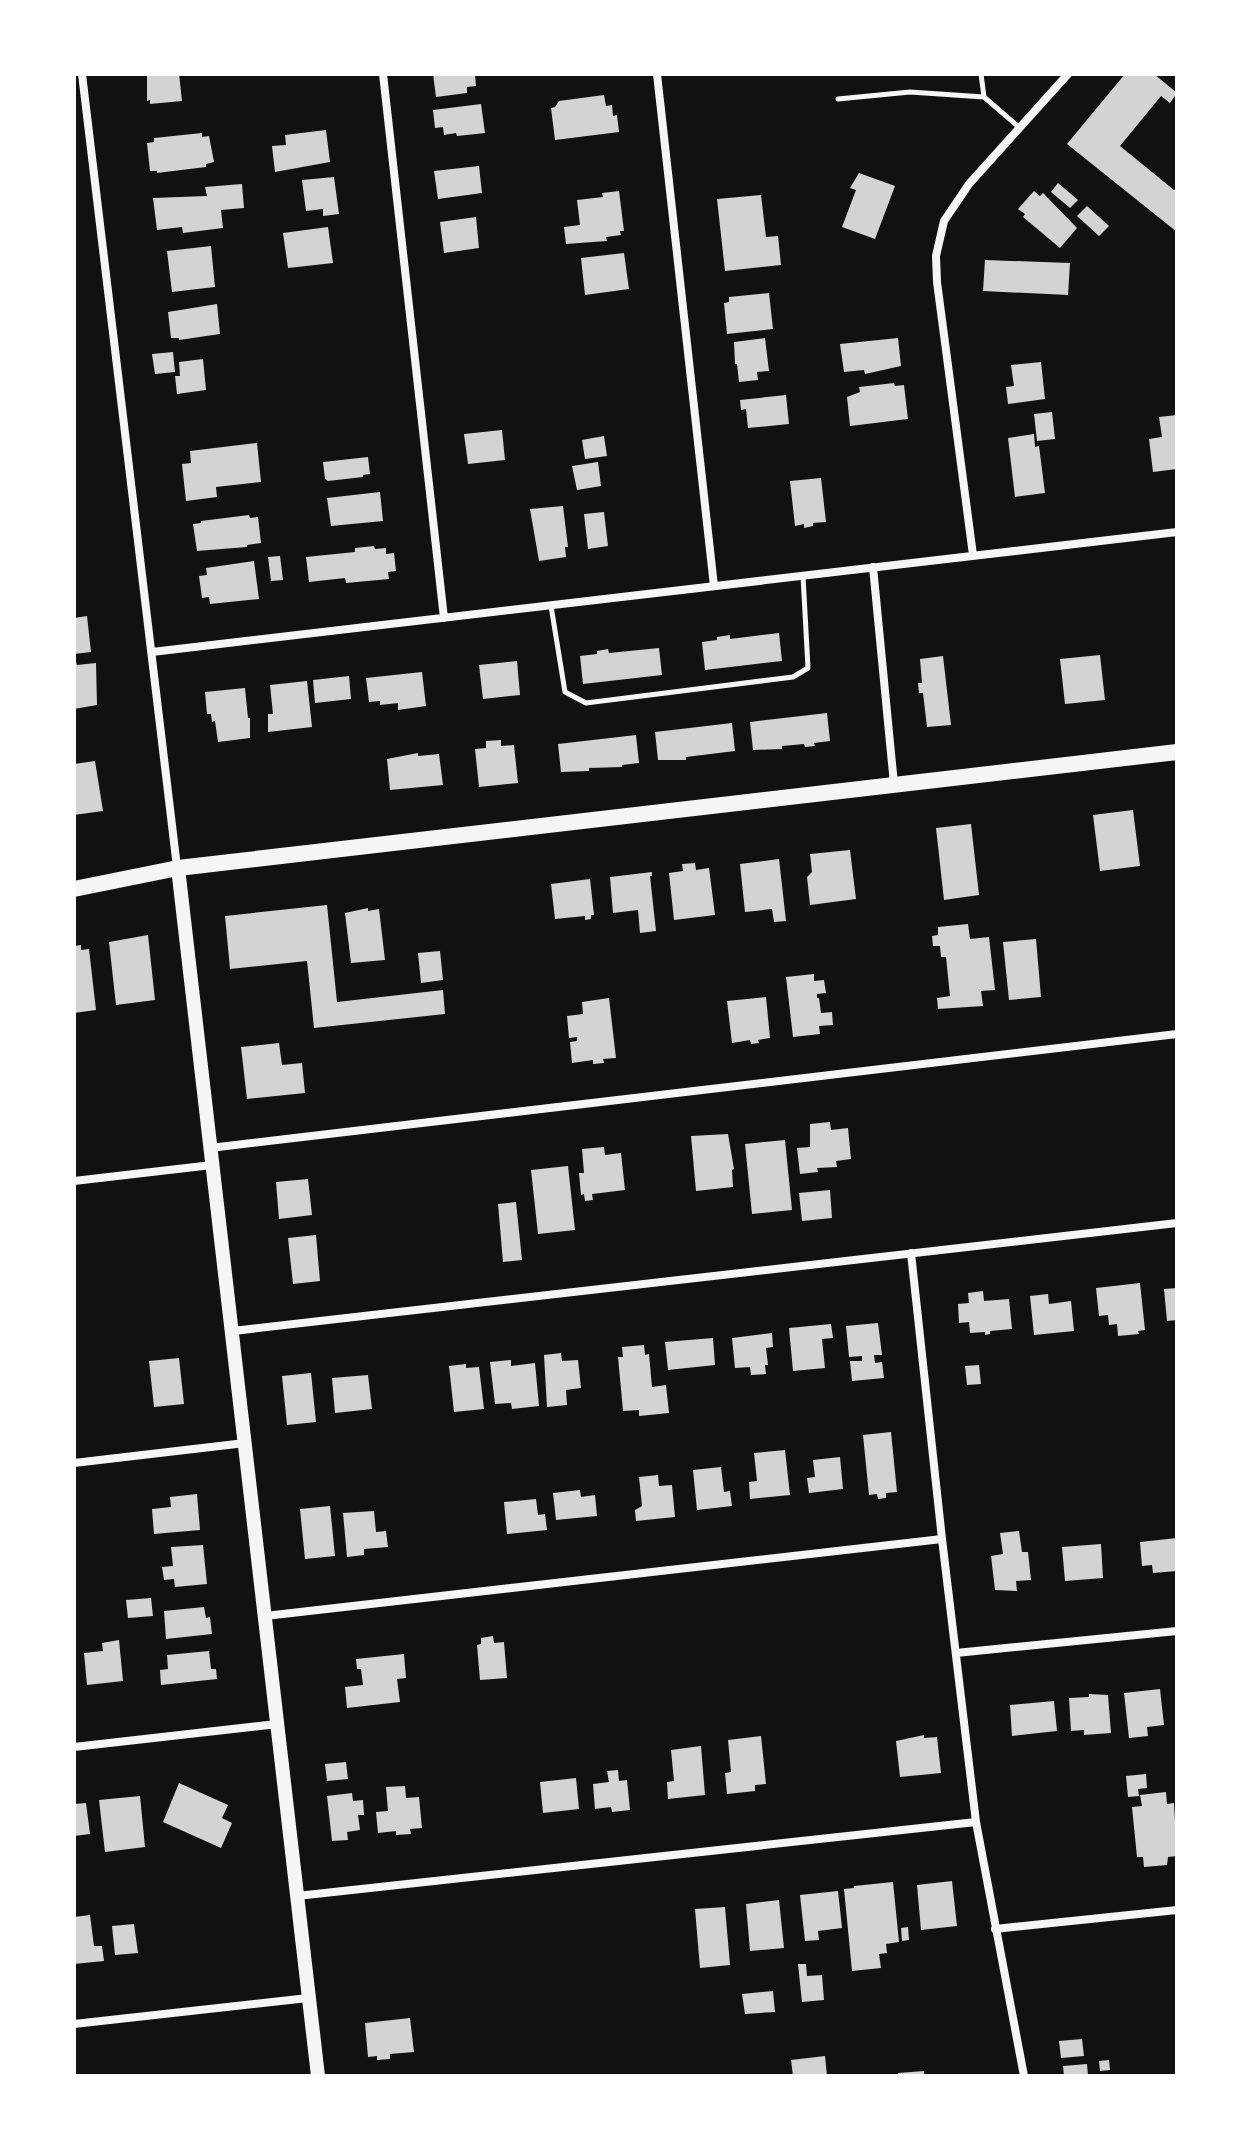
<svg xmlns="http://www.w3.org/2000/svg" width="1251" height="2150" font-family="'PT Sans Narrow',sans-serif">
	<style>
		.building { fill: #d3d3d3 }
		.lines { fill: none; stroke-linecap: round; stroke-linejoin: round }
		.service { stroke: #f5f5f5; stroke-width: 5 }
		.minor { stroke: #f5f5f5; stroke-width: 8 }
		.tertiary { stroke: #f5f5f5; stroke-width: 14 }
		.secondary { stroke: #f5f5f5; stroke-width: 16 }
	</style>
	<rect width="100%" height="100%" fill="#111"/>
	<path class="building" d="M147,74H179L182,101L150,104V100L147,101Z
		M433,74H475L476,86L467,87V93L436,97Z
		M1125,74H1154L1177,93L1170,103L1161,96L1120,146L1174,190L1177,187V232L1067,144Z
		M604,95L606,106L612,105L613,116L617,115L619,132L555,140L551,108L555,107L559,101Z
		M481,104L485,133L457,136L456,133L444,135L443,127L435,128L433,110Z
		M326,130L330,162L275,172L272,146L286,145L285,135Z
		M202,133V137L209,136L214,162L206,164V167L157,173V171H150L147,143L154,142V138Z
		M479,166L482,193L438,199L434,171Z
		M859,173L895,186L875,239L842,227L856,190L850,188Z
		M334,177L339,214L323,216V209L306,211L302,180Z
		M1058,183L1078,200L1070,208L1051,192Z
		M242,184L244,208L221,210L223,228L183,233L182,227L157,230L153,198L207,196L205,187Z
		M619,191L624,231H620L621,235L606,237L607,241L566,244L564,227L580,225L577,200L603,197L602,193Z
		M1034,191L1040,196L1043,193L1077,228L1060,248L1023,217L1025,214L1018,209Z
		M761,195L766,237L778,236L781,265L725,271L717,199Z
		M1087,206L1109,226L1099,236L1077,216Z
		M476,217L479,248L444,253L440,222Z
		M328,227L333,263L288,268L283,233Z
		M211,246L215,287L172,292L167,251Z
		M624,253L629,289L585,295L581,258Z
		M985,260L1070,263L1068,295L983,291Z
		M769,293L773,329L727,334L724,303L729,302V297Z
		M217,304L220,334L179,340V338H171L168,312Z
		M765,338L769,371L757,372L758,380L739,382L737,364H735L734,342Z
		M898,338L901,366L865,374L864,370L844,372L840,344Z
		M173,352L175,372L155,374L152,354Z
		M203,359L206,390L177,394L175,376H180L179,362Z
		M1041,362L1045,399L1008,404L1006,387L1014,386L1011,365Z
		M894,383L895,386L904,385L908,419L850,426L847,397L860,392L859,387Z
		M786,395L789,424L748,428L746,409L741,410L740,400Z
		M1052,412L1055,439L1037,441L1034,414Z
		M1177,415V469L1153,472L1149,439L1162,437L1159,417Z
		M502,430L505,460L468,464L464,434Z
		M1034,434L1035,447L1039,446L1045,493L1015,497L1008,438Z
		M604,436L607,456L585,459L582,440Z
		M257,443L261,482L216,487L217,497L186,501L182,464L191,463L190,451Z
		M368,457L370,474L363,475V477L328,481L325,479L323,462Z
		M598,462L601,486L577,490L572,466Z
		M821,478L826,522L813,523V526L804,528V524L795,526L790,481Z
		M380,492L383,521L331,526L327,498Z
		M563,506L568,547H565L566,557L539,561L530,509Z
		M604,512L608,546L588,549L584,514Z
		M249,515L250,518L258,517L261,543L247,545V547L197,551L193,524L201,523V521Z
		M374,546L375,549L386,548V554L394,553L396,571L388,572L389,579L346,583L345,578L309,582L306,557L355,552V548Z
		M280,556L283,580L271,581L268,557Z
		M254,561L259,599L210,604L209,597L202,598L199,576L207,575L206,568Z
		M87,616L91,652L74,654V618Z
		M779,633L782,661L705,670L702,642L717,640V637L730,635V639Z
		M659,648L662,675L583,684L580,656L597,654V651L608,649L609,653Z
		M1100,655L1105,700L1065,704L1060,659Z
		M74,656L77,665L96,663L97,705L74,709Z
		M943,656L951,725L927,727L923,693H919L918,683H922L920,659Z
		M517,661L520,695L483,699L479,665Z
		M422,672L426,706L398,710V703L380,705V701L369,702L366,678Z
		M349,676L351,699L315,703L313,680Z
		M307,681L312,727L268,732V714H273L270,685Z
		M245,688L248,718H250V738L218,742L215,721L212,722L211,714H207L205,692Z
		M827,713L830,741L814,743L815,746L805,747L804,744L782,746V749L753,750L750,722Z
		M732,723L735,751L686,757V760H658L655,732Z
		M636,735L639,763L622,765V767L589,768V771L561,772L558,744Z
		M501,740V746L514,745L518,783L479,787L475,749L486,748V741Z
		M418,753V756L439,754L443,785L390,790L387,759Z
		M95,761L103,811L74,815V764Z
		M1133,810L1140,866L1100,871L1093,815Z
		M971,824L979,895L944,900L936,828Z
		M850,850L856,899L810,905L807,877L812,872L810,854Z
		M779,859L786,921L774,922L772,909L745,912L740,864Z
		M695,863L696,870L709,868L715,915L674,920L669,873L683,871L682,864Z
		M652,872V876H650L656,931L640,933L638,910L613,913L610,877Z
		M590,879L594,915H591V919L585,920V916L555,919L551,884Z
		M327,905L337,1002L443,990L445,1014L314,1028L307,961L230,969L225,916Z
		M368,908V911L379,909L385,960L351,963L345,913Z
		M968,924L970,939L989,937L995,990L981,991L983,1006L938,1009L937,998L950,996L946,957H941L940,946H933L932,936L938,935V927Z
		M148,935L155,1000L116,1005L109,942Z
		M1036,939L1041,997L1009,1000L1003,942Z
		M81,945V950L89,949L96,1010L74,1013V946Z
		M440,951L443,980L421,983L418,953Z
		M814,974V981L824,980L826,993L817,994V998H819L821,1013L832,1012L833,1025L819,1026L820,1034L793,1037L786,977Z
		M766,997L770,1038L758,1040L759,1043L751,1044L750,1040L732,1043L727,1001Z
		M609,998L616,1058L603,1059L604,1063L593,1064V1060L572,1063L570,1042L577,1041V1037L569,1038L567,1016L583,1014L582,1002Z
		M279,1043L282,1065L302,1063L305,1093L247,1099L241,1047Z
		M830,1122L831,1130L848,1128L851,1159L836,1161L837,1167L817,1168L818,1172L800,1174L797,1148L810,1147V1124Z
		M728,1134L734,1169L732,1170L733,1187L696,1191L691,1136Z
		M785,1140L792,1210L752,1214L745,1144Z
		M604,1147L605,1155L621,1153L625,1190L592,1194L593,1200L585,1201L584,1194L581,1195L579,1173H584L582,1149Z
		M568,1166L575,1230L538,1234L531,1170Z
		M308,1179L312,1215L279,1219L276,1182Z
		M830,1190L832,1218L802,1221L799,1193Z
		M516,1202L522,1260L503,1262L498,1204Z
		M316,1235L320,1281L293,1284L288,1238Z
		M1140,1283L1145,1330L1138,1331L1139,1334L1118,1336L1117,1324L1109,1325L1108,1315L1099,1316L1096,1288Z
		M1177,1288V1320L1167,1321L1164,1289Z
		M983,1291L984,1301L1009,1299L1012,1329L990,1331V1334L985,1335V1332L970,1333L969,1322L959,1323L958,1304L969,1303L968,1293Z
		M1048,1294L1049,1304L1071,1301L1074,1331L1034,1335L1030,1296Z
		M878,1323L882,1355H874L875,1363L882,1362L884,1378L852,1381L850,1361H862V1356L849,1357L846,1326Z
		M831,1324L833,1338L822,1339L825,1368L793,1371L789,1328Z
		M772,1333L773,1347L766,1348L768,1365H765L766,1374L751,1375L750,1367L735,1368L732,1338Z
		M713,1338L715,1365L668,1370L665,1342Z
		M644,1345L645,1355L649,1354L652,1387L666,1385L669,1413L639,1416V1410L623,1411L618,1357H623L622,1347Z
		M561,1353L562,1361L578,1360L581,1388L566,1390L567,1405L547,1407L544,1355Z
		M179,1358L184,1404L154,1407L149,1361Z
		M511,1360V1366L535,1363L539,1406L512,1409L511,1403L495,1404L490,1362Z
		M466,1364V1368L479,1367L484,1409L454,1412L449,1366Z
		M979,1365L981,1384L967,1385L965,1366Z
		M311,1373L316,1422L287,1425L282,1376Z
		M368,1375L372,1409L335,1413L332,1378Z
		M891,1432L897,1492L886,1493V1498L878,1499L877,1494L869,1495L863,1435Z
		M785,1450L790,1495L750,1499L749,1482L757,1481L754,1453Z
		M840,1457L843,1489L809,1493L807,1478L815,1477L813,1460Z
		M721,1467L724,1492L730,1491L732,1506L697,1510L693,1470Z
		M658,1475L659,1486L672,1485L675,1517L636,1521L635,1510L642,1506L639,1477Z
		M580,1490L581,1497L595,1495L597,1516L556,1520L553,1493Z
		M197,1494L200,1530L154,1534L152,1509L171,1507L170,1497Z
		M536,1499L538,1515L545,1514L547,1530L507,1534L504,1502Z
		M330,1506L335,1556L305,1559L300,1509Z
		M374,1511L376,1532L386,1531L388,1547L364,1549V1555L347,1557L343,1513Z
		M1019,1531L1022,1552H1028L1031,1580L1016,1581L1017,1591L995,1590L991,1556L1003,1554L1000,1533Z
		M1177,1538V1571L1153,1573L1152,1565L1142,1566L1140,1542Z
		M1101,1544L1103,1578L1065,1581L1062,1547Z
		M203,1545L207,1584L175,1587L174,1579L164,1580L162,1567L173,1566L171,1547Z
		M151,1598L153,1616L128,1618L126,1600Z
		M204,1607L206,1618L210,1617L212,1634L166,1639L164,1611Z
		M493,1636L494,1643L504,1642L507,1678L480,1680L477,1645L481,1644V1638Z
		M119,1640L123,1681L87,1685L84,1653L103,1651L102,1643Z
		M209,1651L211,1669H216L217,1679L161,1685L160,1670L168,1669L167,1655Z
		M404,1654L406,1678L397,1679L400,1702L347,1708L345,1687L363,1685L361,1669H357L356,1659Z
		M1160,1689L1164,1725L1147,1727L1148,1736L1129,1738L1124,1693Z
		M1089,1694L1108,1695L1111,1733L1084,1735V1730L1071,1731L1069,1698L1089,1697Z
		M1054,1701L1057,1731L1012,1736L1010,1705Z
		M924,1735V1738L937,1737L941,1773L900,1777L896,1741Z
		M761,1736L766,1784L755,1785V1791L727,1794L725,1773L731,1772L728,1740Z
		M701,1746L705,1795L668,1799L667,1782L674,1781L671,1750Z
		M346,1762L348,1779L327,1781L325,1764Z
		M618,1770L619,1781L627,1780L630,1810L612,1812L611,1807L595,1809L593,1784L609,1782L607,1771Z
		M1146,1774L1147,1788L1138,1789L1139,1796L1128,1797L1126,1776Z
		M576,1778L579,1809L543,1813L540,1782Z
		M179,1783L228,1805L222,1818L232,1823L221,1848L163,1822Z
		M405,1786L406,1798L419,1797L422,1828L410,1829L411,1834L396,1835V1831L378,1833L376,1812L388,1811L386,1787Z
		M1166,1792L1167,1804L1174,1803L1177,1856L1168,1857L1167,1865L1144,1867L1143,1857H1137L1132,1807L1142,1806L1140,1795Z
		M352,1793L353,1801L363,1800L364,1815H358L360,1830L347,1832L348,1840L332,1841L327,1796Z
		M140,1796L145,1847L105,1852L99,1800Z
		M86,1803L90,1834L74,1836V1804Z
		M952,1881L957,1926L921,1930L917,1885Z
		M893,1882L899,1942L886,1944L887,1953L879,1954L881,1968L852,1971L844,1889L854,1888V1886Z
		M838,1891L842,1928L818,1931L819,1940L805,1941L800,1895Z
		M779,1900L784,1948L750,1951L746,1904Z
		M725,1907L730,1965L700,1968L695,1909Z
		M90,1915L94,1946H102L104,1961L74,1964V1917Z
		M134,1924L138,1953L115,1955L112,1926Z
		M908,1927L909,1940L902,1941L901,1928Z
		M798,1964H806L807,1976L822,1975L824,2000L802,2002Z
		M773,1991L775,2012L745,2014L742,1994Z
		M410,2018L414,2052L390,2054V2059L377,2060V2056L368,2057L365,2023Z
		M1082,2039L1084,2056L1061,2058L1059,2041Z
		M825,2056L827,2076H793L791,2060Z
		M1109,2060L1110,2070L1100,2071L1099,2061Z
		M1087,2064L1088,2076H1064L1063,2066Z
		M924,2071V2076H898V2073Z"/>
	<g class="lines">
		<path class="service" d="M981,74L984,97L1020,128
			M838,99L910,92L984,97
			M551,606L565,692L586,703L793,677L808,668L803,576"/>
		<path class="minor" d="M82,74L177,867
			M383,74L444,618
			M657,74L714,586
			M973,555L937,282L936,256L944,221L969,184L1068,74
			M873,567L894,784
			M152,652L1177,532
			M210,1148L1177,1034
			M74,1181L212,1165
			M911,1253L942,1539L976,1822L1024,2076
			M233,1331L1177,1223
			M74,1463L245,1443
			M265,1616L942,1539
			M956,1653L1177,1631
			M74,1747L277,1724
			M297,1896L976,1822
			M995,1929L1177,1910
			M74,2024L308,1998"/>
		<path class="tertiary" d="M178,868L318,2076"/>
		<path class="secondary" d="M74,889L178,868L1177,752"/>
	</g>
	<rect width="1251" height="2150" fill="none" stroke="#ffffff" stroke-width="152"/>
</svg>
